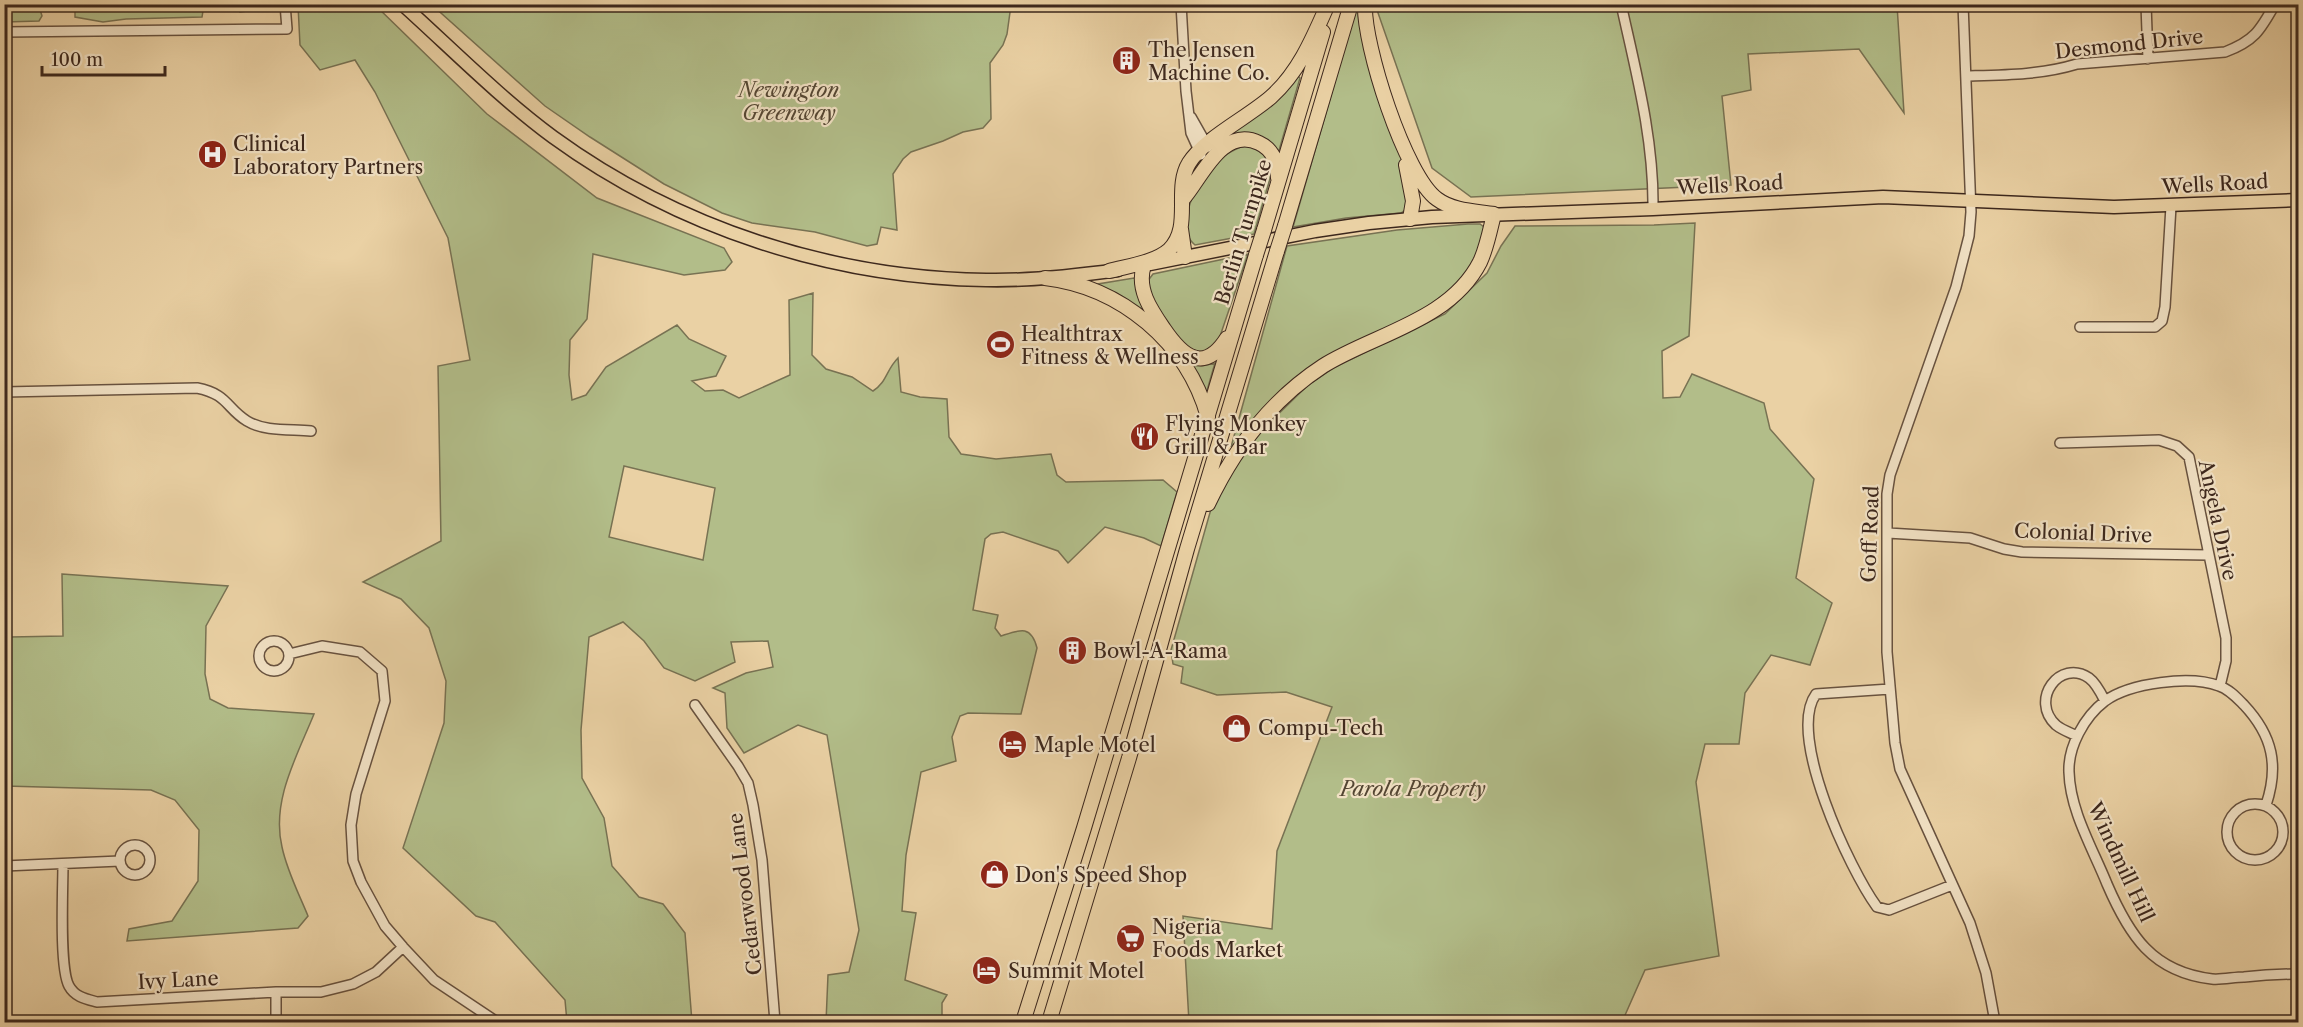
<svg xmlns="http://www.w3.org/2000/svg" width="2303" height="1027" font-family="'Libre Caslon Text',serif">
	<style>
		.green { fill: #b2bd89; stroke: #787253; stroke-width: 1.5; fill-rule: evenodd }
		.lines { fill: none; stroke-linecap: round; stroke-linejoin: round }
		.minor-casing { stroke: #68523f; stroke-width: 12 }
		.major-casing { stroke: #3d281d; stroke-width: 15 }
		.highway-casing { stroke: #3d281d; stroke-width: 16 }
		.minor { stroke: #f1e1c4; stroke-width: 9 }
		.major { stroke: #ead1a4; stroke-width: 12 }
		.highway { stroke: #ead1a4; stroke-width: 14 }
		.highway-bridge-casing { stroke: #3d281d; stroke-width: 16; stroke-linecap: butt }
		.highway-bridge { stroke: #ead1a4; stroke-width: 14 }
		.labels { text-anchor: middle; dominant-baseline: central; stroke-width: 4.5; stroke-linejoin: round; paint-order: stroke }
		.street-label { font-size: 20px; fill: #3d281d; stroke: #f1e1c4 }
		.poi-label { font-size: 20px; fill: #3d281d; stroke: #f1e1c4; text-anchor: start }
		.park-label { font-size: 20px; font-style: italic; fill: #544633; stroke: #f1e1c4 }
	</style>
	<rect width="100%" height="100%" fill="#ead1a4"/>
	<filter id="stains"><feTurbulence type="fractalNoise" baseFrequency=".00333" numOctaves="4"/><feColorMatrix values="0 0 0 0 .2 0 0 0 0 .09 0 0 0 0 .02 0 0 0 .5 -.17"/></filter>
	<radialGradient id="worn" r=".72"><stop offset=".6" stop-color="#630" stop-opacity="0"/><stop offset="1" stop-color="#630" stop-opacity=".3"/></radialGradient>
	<path class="green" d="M5,4L36,5L39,6L42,16L39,21L5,22Z
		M1378,4L1897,5L1904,113L1859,49L1748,54L1751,90L1722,96L1731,185L1471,197L1432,168L1377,10Z
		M75,5V4L204,5L202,17L126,19L103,22L75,17Z
		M239,5V4L269,5L263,9L240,12Z
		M298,5H375L487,114L597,198L724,248L732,262L725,270L684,275L593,254L587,319L570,340L569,375L572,400L586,395L606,367L677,325L689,339L726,356L716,376L692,381L705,391L723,390L739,398L790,375L789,300L813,293L812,355L826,369L852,377L873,391C887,382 886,370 898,358L901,392L920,397L947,399L949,437L961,454L996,459L1051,454L1057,475L1066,482L1163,480L1177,492L1161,546L1144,538L1105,527L1068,563L1058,551L1003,532L991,534L985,539L973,610L998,615L995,628L1001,636C1019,630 1031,624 1037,648L1021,714L968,713L960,716L952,737L956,761L921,772L906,855L902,911L916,913L905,980L947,995L942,1003V1022H826L828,975L849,972L859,930L827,735L798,725L744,753L727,728L725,693L713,688L746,673L773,667L768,641L731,642L735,662L695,681L664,668L644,641L623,622L589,637L581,730L582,778L604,818L612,866L639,897L663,904L685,933L692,1022H567L565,1000L495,922L476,916L403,848L444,723L446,681L429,628L401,599L363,582L441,541L438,366L470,360L448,238L375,92L355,60L320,70L300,45ZM624,466L715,488L703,560L609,537Z
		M432,5H1011L1007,34L1003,45L990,63L991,119L983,128L963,132L943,141L911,152L903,159L893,174L897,230L881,227L877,244L867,246L815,232L752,223L722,213L664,184L590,137L545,106Z
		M1357,5H1362L1405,169L1409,198L1405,210L1401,213L1346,218L1293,227Z
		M1298,76L1300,78L1278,154L1269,144L1212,150Z
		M1247,145L1267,153L1272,172L1254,234L1195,245C1187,238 1187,233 1187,224C1187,190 1215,154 1247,145Z
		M1695,223L1689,336L1662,351L1663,398L1680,397L1692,374L1764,403L1770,429L1814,479L1796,578L1832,603L1810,665L1771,655L1745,693L1739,744H1705L1696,782L1719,956L1645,970L1622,1022H1189L1183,916L1272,929L1277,851L1332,707L1286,692L1217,695L1181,683L1183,667L1173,664L1171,650L1211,509L1242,455L1263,429L1307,386L1335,367L1445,314L1487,273L1501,246L1515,226L1654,225Z
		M1468,224H1480L1484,227L1480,252L1460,283L1421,311L1282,393L1231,447L1287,246L1397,230Z
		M1248,254L1217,345C1187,373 1153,305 1147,282L1153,274Z
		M1134,278L1136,280L1163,331L1098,287V284Z
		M1191,363L1202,366L1215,363L1206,394Z
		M62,574L228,586L206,626L205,674L210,699L228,708L314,714C297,756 271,801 282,847C287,871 299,894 308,916L298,928L127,941L129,929L172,921L198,881L199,830L175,800L151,790L5,786V588H9L10,637L63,636Z"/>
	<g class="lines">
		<defs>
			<path id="minor" d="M1181,4L1186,91L1191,133L1201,155
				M1621,4C1636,72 1654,139 1653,209
				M1963,4L1971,212L1969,236L1956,287L1890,475L1887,494V652L1895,743L1900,769L1970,923L1986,973L1995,1022
				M2146,4L2148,59
				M4,32L287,29L285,4
				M1966,76C2004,75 2041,75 2077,64L2225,52C2254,41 2260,31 2275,4
				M1191,117L1208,147
				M2080,327H2155L2162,321L2165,307L2171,206
				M4,392L197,388C228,394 226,408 247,421C265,432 291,429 311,431
				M2060,443L2159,440L2177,446L2189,457L2226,638V661L2220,686
				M1888,533L1970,538L2004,549L2022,552L2208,555
				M259 656a15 15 0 1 1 30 0a15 15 0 1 1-30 0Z
				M289,654L322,646L360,652L382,671L385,701L356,794L351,825L353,861L361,882L385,926L403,947L434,980L497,1022
				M1890,689L1816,694C1786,735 1850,870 1877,907L1889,910L1952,885
				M695,705L738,766L748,783L753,805L762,860L775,1022
				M2077,736C2071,733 2062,730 2056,725C2029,700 2060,658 2089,678C2096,683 2101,693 2105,701
				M2227 832a28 28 0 1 1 56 0a28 28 0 1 1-56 0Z
				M2266,805C2279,766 2273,736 2244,705C2237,698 2229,689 2219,686C2190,675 2130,683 2105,701C2084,717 2068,747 2069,772C2070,811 2093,849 2107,884C2129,935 2152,972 2212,979C2222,980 2234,977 2244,977C2262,975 2280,974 2298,974
				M120 860a15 15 0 1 1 30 0a15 15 0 1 1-30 0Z
				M63,864C63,888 59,968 69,986C75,997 86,999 97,1002L276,992H321L353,984L376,972L403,947
				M4,866L120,861
				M276,992V1022"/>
			<path id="major" d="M402,4C452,49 499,97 553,137C678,228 832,278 986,280C1031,281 1074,276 1118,270
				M1150,264L1315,231L1369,223L1432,217L1653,209L1883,197L2114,207L2298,200"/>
			<path id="highway" d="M1406,165L1413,201L1410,219
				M1183,199C1201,179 1222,125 1259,143C1274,150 1277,163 1278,178
				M1285,226L1351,4
				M1181,229L1185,257
				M1264,230L1323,32
				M1144,265C1136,289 1151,310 1164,329C1183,357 1204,374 1227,338
				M1109,271C1127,266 1154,263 1169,250C1193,227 1173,189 1189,163C1205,138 1247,118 1271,97C1299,72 1313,38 1328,4
				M1045,278C1121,287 1187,342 1208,417
				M1208,504C1234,449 1271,400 1323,366C1374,334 1450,321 1480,262C1487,247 1490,230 1494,214C1475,211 1453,211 1437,199C1405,176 1363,44 1365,4
				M1023,1022L1084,828L1256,255
				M1049,1022L1129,758L1187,549L1277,251"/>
		</defs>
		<use href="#minor" class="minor-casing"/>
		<use href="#major" class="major-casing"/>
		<use href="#highway" class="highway-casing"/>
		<use href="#minor" class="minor"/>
		<use href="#major" class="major"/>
		<use href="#highway" class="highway"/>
		<defs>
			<path id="highway-bridge" d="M1277,251L1285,226
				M1256,255L1264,230"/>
		</defs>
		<use href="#highway-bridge" class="highway-bridge-casing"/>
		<use href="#highway-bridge" class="highway-bridge"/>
	</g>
	<defs>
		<symbol id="building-disc" viewBox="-11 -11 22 22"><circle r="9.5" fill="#8f2418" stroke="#f1e1c4"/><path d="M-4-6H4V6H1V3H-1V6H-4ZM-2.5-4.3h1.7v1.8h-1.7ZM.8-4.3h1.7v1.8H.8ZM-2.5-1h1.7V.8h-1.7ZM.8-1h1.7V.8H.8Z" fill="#fff"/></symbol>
		<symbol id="hospital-disc" viewBox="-11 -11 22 22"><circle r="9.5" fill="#8f2418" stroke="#f1e1c4"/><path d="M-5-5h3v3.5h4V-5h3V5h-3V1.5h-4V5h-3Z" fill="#fff"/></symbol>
		<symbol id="stadium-disc" viewBox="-11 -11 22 22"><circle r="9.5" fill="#8f2418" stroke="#f1e1c4"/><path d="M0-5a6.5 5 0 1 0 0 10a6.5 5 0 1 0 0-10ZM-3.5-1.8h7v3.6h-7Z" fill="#fff"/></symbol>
		<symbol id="restaurant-disc" viewBox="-11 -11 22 22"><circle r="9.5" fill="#8f2418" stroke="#f1e1c4"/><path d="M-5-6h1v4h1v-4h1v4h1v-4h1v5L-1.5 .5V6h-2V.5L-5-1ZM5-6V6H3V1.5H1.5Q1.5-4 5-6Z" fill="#fff"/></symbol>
		<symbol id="shop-disc" viewBox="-11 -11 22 22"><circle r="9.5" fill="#8f2418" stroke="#f1e1c4"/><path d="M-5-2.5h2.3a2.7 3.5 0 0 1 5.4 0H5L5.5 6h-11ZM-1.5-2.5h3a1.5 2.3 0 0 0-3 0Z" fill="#fff"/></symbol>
		<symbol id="hotel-disc" viewBox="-11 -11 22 22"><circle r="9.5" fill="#8f2418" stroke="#f1e1c4"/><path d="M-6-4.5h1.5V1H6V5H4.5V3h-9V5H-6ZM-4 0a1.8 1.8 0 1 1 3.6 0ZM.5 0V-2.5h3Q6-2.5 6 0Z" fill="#fff"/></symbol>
		<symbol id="supermarket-disc" viewBox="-11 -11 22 22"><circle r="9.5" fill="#8f2418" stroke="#f1e1c4"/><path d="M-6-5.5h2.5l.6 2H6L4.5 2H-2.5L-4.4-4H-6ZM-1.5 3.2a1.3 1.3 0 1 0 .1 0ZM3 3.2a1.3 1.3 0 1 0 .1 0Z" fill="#fff"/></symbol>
	</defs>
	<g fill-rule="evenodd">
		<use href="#building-disc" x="1110" y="44" width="33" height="33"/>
		<use href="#hospital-disc" x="196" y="138" width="33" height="33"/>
		<use href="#stadium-disc" x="984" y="328" width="33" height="33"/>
		<use href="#restaurant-disc" x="1128" y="420" width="33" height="33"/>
		<use href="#building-disc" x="1056" y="634" width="33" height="33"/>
		<use href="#shop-disc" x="1220" y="712" width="33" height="33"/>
		<use href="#hotel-disc" x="996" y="728" width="33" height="33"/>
		<use href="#shop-disc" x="978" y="858" width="33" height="33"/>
		<use href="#supermarket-disc" x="1114" y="922" width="33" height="33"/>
		<use href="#hotel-disc" x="970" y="954" width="33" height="33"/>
	</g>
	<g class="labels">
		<g class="street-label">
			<text transform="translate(2129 44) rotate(-6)">Desmond Drive</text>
			<text transform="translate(2215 184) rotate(-3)">Wells Road</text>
			<text transform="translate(1730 185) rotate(-3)">Wells Road</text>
			<text transform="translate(1243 232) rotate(-73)">Berlin Turnpike</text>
			<text transform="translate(2218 520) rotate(78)">Angela Drive</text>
			<text transform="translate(2083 533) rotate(2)">Colonial Drive</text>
			<text transform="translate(1870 534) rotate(-88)">Goff Road</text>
			<text transform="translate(2121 862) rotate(65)">Windmill Hill</text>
			<text transform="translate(745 894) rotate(-97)">Cedarwood Lane</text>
			<text transform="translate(178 980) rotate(-3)">Ivy Lane</text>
		</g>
		<g class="poi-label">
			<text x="1148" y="50">The Jensen<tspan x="1148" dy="23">Machine Co.</tspan></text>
			<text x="233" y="144">Clinical<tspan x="233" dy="23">Laboratory Partners</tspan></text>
			<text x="1021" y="334">Healthtrax<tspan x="1021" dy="23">Fitness &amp; Wellness</tspan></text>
			<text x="1165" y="424">Flying Monkey<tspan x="1165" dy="23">Grill &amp; Bar</tspan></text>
			<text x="1093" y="651">Bowl-A-Rama</text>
			<text x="1258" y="728">Compu-Tech</text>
			<text x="1034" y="745">Maple Motel</text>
			<text x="1015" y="875">Don's Speed Shop</text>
			<text x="1152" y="927">Nigeria<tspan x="1152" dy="23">Foods Market</tspan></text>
			<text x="1008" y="971">Summit Motel</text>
		</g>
		<g class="park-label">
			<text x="789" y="90">Newington<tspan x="789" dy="23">Greenway</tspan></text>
			<text x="1413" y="789">Parola Property</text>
		</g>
	</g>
	<rect width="2303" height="1027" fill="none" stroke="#ead1a4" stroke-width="24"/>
	<rect x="6" y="6" width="2291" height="1015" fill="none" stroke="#3d281d" stroke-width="3"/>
	<rect x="12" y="12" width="2279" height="1003" fill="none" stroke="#3d281d" stroke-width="1.5"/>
	<path d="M42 66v9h123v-9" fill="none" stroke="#3d281d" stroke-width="3"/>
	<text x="51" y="66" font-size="18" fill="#3d281d" stroke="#f1e1c4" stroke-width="4.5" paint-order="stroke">100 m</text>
	<rect width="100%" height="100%" filter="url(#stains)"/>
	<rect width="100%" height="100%" fill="url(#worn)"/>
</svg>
